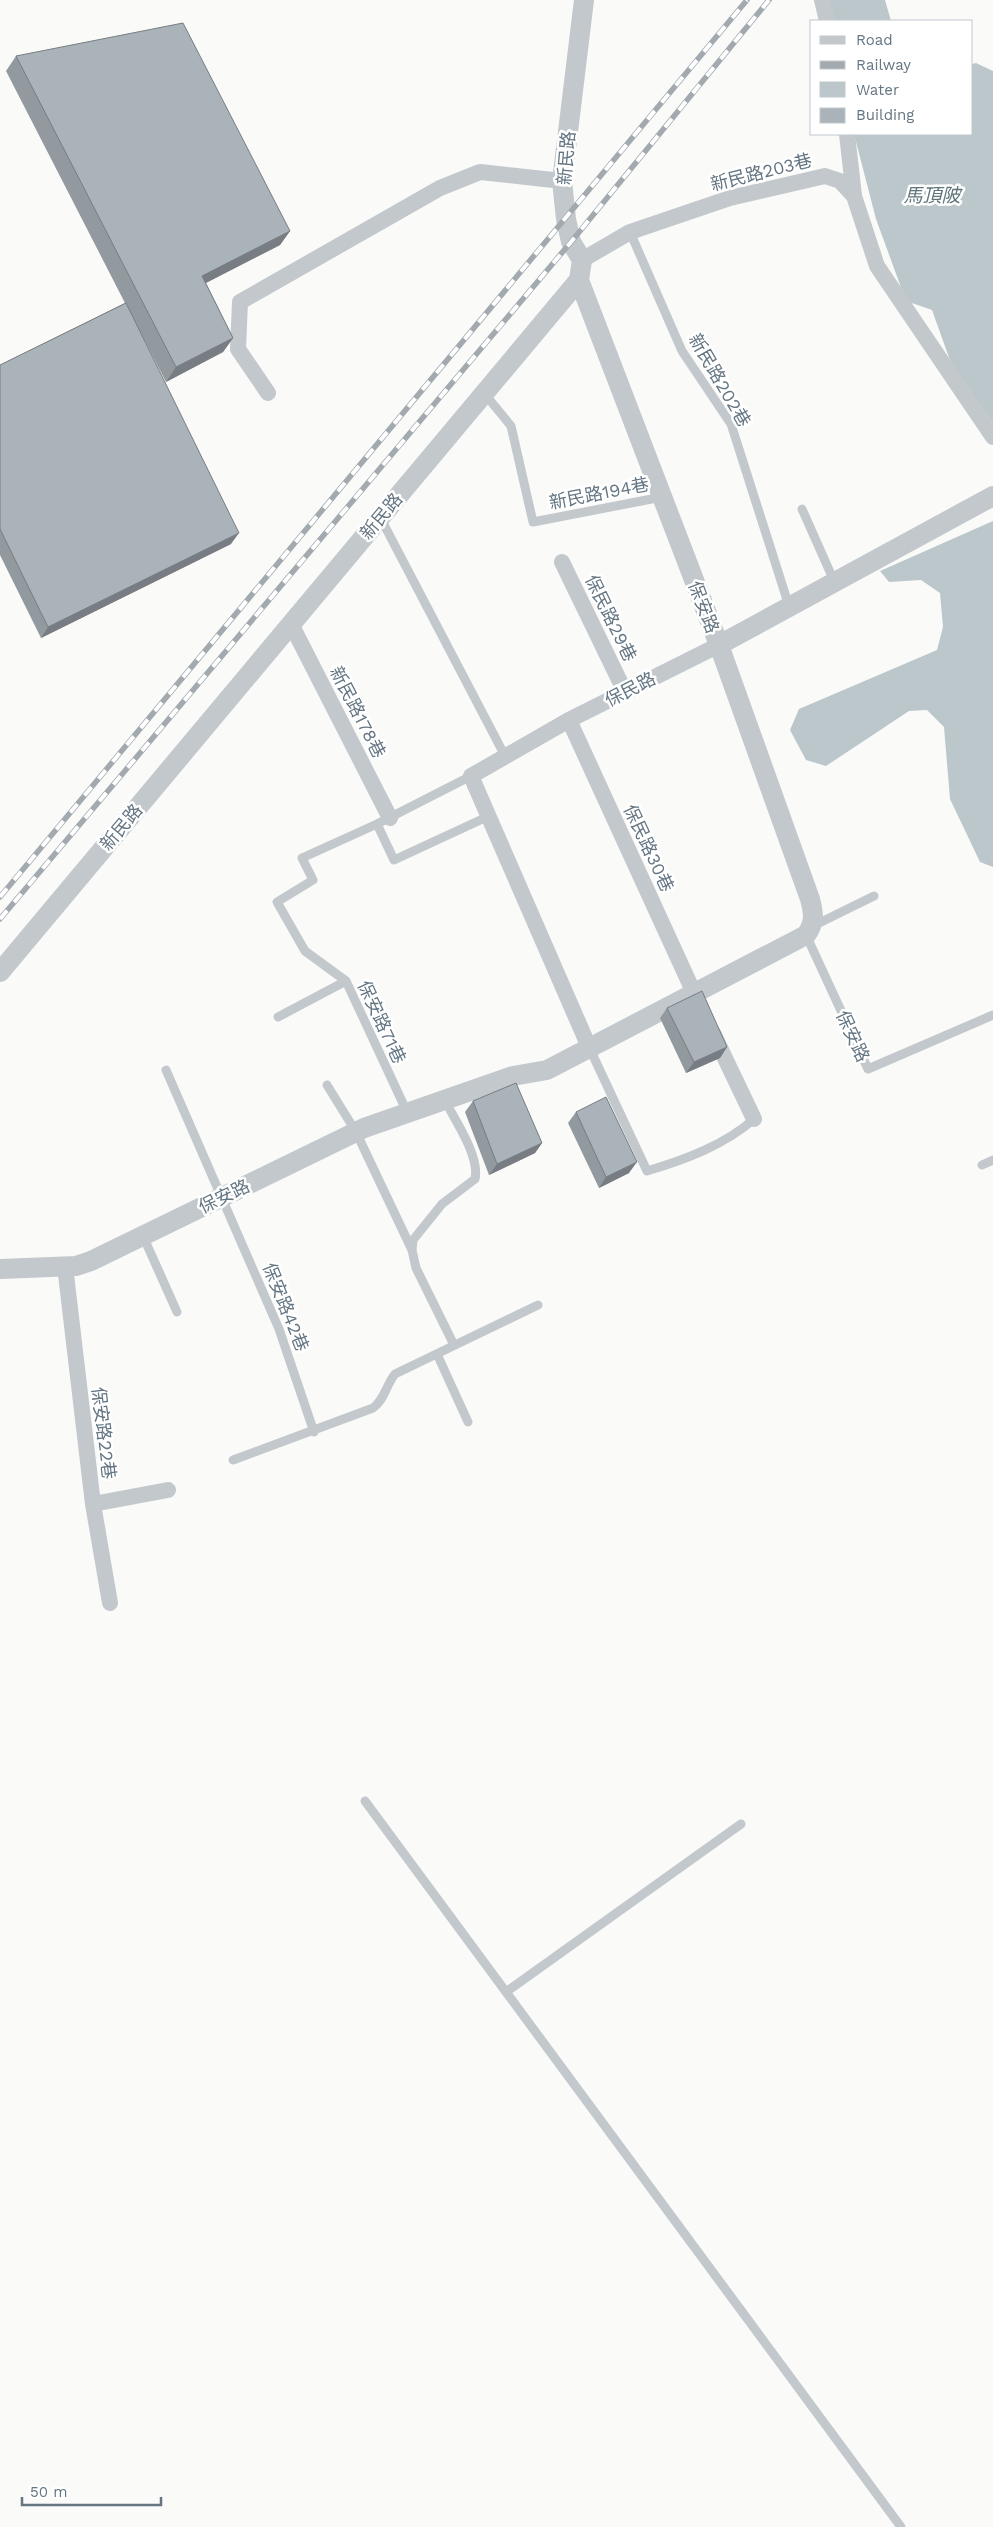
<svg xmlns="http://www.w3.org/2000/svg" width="993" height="2527" font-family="'Work Sans','Noto Sans TC',sans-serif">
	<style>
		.water { fill: #bbc7cb }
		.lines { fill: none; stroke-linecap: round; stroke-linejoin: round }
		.service { stroke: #c3c8cc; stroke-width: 9 }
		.minor { stroke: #c3c8cc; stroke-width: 16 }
		.tertiary { stroke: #c3c8cc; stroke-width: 20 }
		.rail-casing { stroke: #a2aab0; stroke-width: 5.5 }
		.rail { stroke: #fff; stroke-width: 4; stroke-dasharray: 11; stroke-linecap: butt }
		.wall { fill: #929a9f }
		.shaded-wall { fill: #777d82 }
		.building { fill: #aab3b9; stroke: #777d82 }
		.labels { text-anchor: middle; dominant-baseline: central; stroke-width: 5; stroke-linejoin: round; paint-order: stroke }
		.street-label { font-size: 18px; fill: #657683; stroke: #fff }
		.water-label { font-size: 19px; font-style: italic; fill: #60757c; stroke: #fff }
	</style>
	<rect width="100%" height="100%" fill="#fafaf8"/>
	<path class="water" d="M825,0H885L891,21H829Z
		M976,63L993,71V423L951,363L932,310L906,301L876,219L854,134H972V64Z
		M993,521V867L980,862L950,799L944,727L927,710L909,711L826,766L806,760L790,730L799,709L937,650L943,627L940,593L921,580L889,582L880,571Z"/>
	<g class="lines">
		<path class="service" d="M630,232L682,351L731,424L789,606
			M484,393L511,426L533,522L662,497
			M802,509L834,581
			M380,517L505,756
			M377,824L394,860L489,816
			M813,926L874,896
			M806,935L868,1069L993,1015
			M278,1017L346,981
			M589,1047L647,1171C684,1160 725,1145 754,1119
			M166,1070L279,1329L314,1432
			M327,1085L356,1132L412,1250
			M444,1099C455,1120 480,1156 475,1179L442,1204L413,1240L412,1250L416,1268L454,1345
			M407,1112L346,981L305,951L277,902L313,880L302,858L377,824L471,776
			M982,1165L993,1160
			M143,1236L177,1312
			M437,1354L468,1422
			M233,1460L373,1408C385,1399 386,1385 395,1374L538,1305
			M365,1801L901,2527
			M506,1992L741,1824"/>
		<path class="minor" d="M822,0L827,21
			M847,134L854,196
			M582,260L630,232L730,198L825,176L840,181L854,196L877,266L993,437
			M268,393L238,349L240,302L440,188L480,172L562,181
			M562,562L625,692
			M291,624L390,818
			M569,720L699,1004
			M713,1033L754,1119
			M589,1047L471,776L569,720L719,645
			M65,1266L93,1504L110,1603
			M93,1504L168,1490"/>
		<path class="tertiary" d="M719,645L993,496
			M0,972L579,280L582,260L571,242L566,219L562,181L584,0
			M0,1269L76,1266L91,1261L364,1128L513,1076L547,1070L806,935C815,923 814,914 810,899L719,645L579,280"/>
		<defs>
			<path id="rail" d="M0,897L747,0
				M0,919L571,242L769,0"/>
		</defs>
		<use href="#rail" class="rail-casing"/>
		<use href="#rail" class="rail"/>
	</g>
	<path class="wall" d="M16,56L290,231L280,245L206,283L233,338L223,352L166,382L131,314L231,544L41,638L0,555V365L125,303L6,71Z
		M667,1008L727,1047L720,1058L686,1073L660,1018Z
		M473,1101L542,1143L535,1153L489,1175L465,1112Z
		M576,1112L629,1173L599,1188L568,1123Z"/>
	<path class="shaded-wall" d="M290,231L280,245L192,290L202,276Z
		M233,338L223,352L166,382L176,367Z
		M239,533L231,544L41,638L48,627Z
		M727,1047L720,1058L686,1073L694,1062Z
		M542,1143L535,1153L489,1175L497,1164Z
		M637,1162L629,1173L599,1188L606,1177Z"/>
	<path class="building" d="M183,23L290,231L202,276L233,338L176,367L16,56Z
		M126,303L239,533L48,627L0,529V365Z
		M702,991L727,1047L694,1062L667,1008Z
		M516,1083L542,1143L497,1164L473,1101Z
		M606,1097L637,1162L606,1177L576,1112Z"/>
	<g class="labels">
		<g class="street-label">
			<text transform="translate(566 158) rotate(-85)">新民路</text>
			<text transform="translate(761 172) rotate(-14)">新民路203巷</text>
			<text transform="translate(720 380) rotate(60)">新民路202巷</text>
			<text transform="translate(599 493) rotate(-11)">新民路194巷</text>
			<text transform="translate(381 516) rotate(-50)">新民路</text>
			<text transform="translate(704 607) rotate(69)">保安路</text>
			<text transform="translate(611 618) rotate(64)">保民路29巷</text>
			<text transform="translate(630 689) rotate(-27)">保民路</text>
			<text transform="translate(358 712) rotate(63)">新民路178巷</text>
			<text transform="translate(121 827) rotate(-50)">新民路</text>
			<text transform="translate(649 848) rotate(65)">保民路30巷</text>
			<text transform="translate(382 1022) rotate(65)">保安路71巷</text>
			<text transform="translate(853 1036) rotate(65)">保安路</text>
			<text transform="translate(224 1196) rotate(-26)">保安路</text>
			<text transform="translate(286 1307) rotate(68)">保安路42巷</text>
			<text transform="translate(104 1433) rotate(83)">保安路22巷</text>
		</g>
		<g class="water-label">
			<text x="932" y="195">馬頂陂</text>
		</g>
	</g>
	<rect x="810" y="20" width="162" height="115" fill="#ffffff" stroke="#c1c8cd"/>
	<rect x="820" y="36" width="25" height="8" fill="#c3c8cc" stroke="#c1c8cd"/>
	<text x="856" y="45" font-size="15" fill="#657683">Road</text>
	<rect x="820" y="61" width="25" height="8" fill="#a2aab0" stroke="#c1c8cd"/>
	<text x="856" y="70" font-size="15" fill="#657683">Railway</text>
	<rect x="820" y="82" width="25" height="15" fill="#bbc7cb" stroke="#c1c8cd"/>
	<text x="856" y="95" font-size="15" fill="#657683">Water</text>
	<rect x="820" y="108" width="25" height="15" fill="#aab3b9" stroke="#c1c8cd"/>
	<text x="856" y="120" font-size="15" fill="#657683">Building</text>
	<path d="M22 2497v8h139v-8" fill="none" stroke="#657683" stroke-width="2.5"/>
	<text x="30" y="2497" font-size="15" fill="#657683" stroke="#ffffff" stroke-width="4" paint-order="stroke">50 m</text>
</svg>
